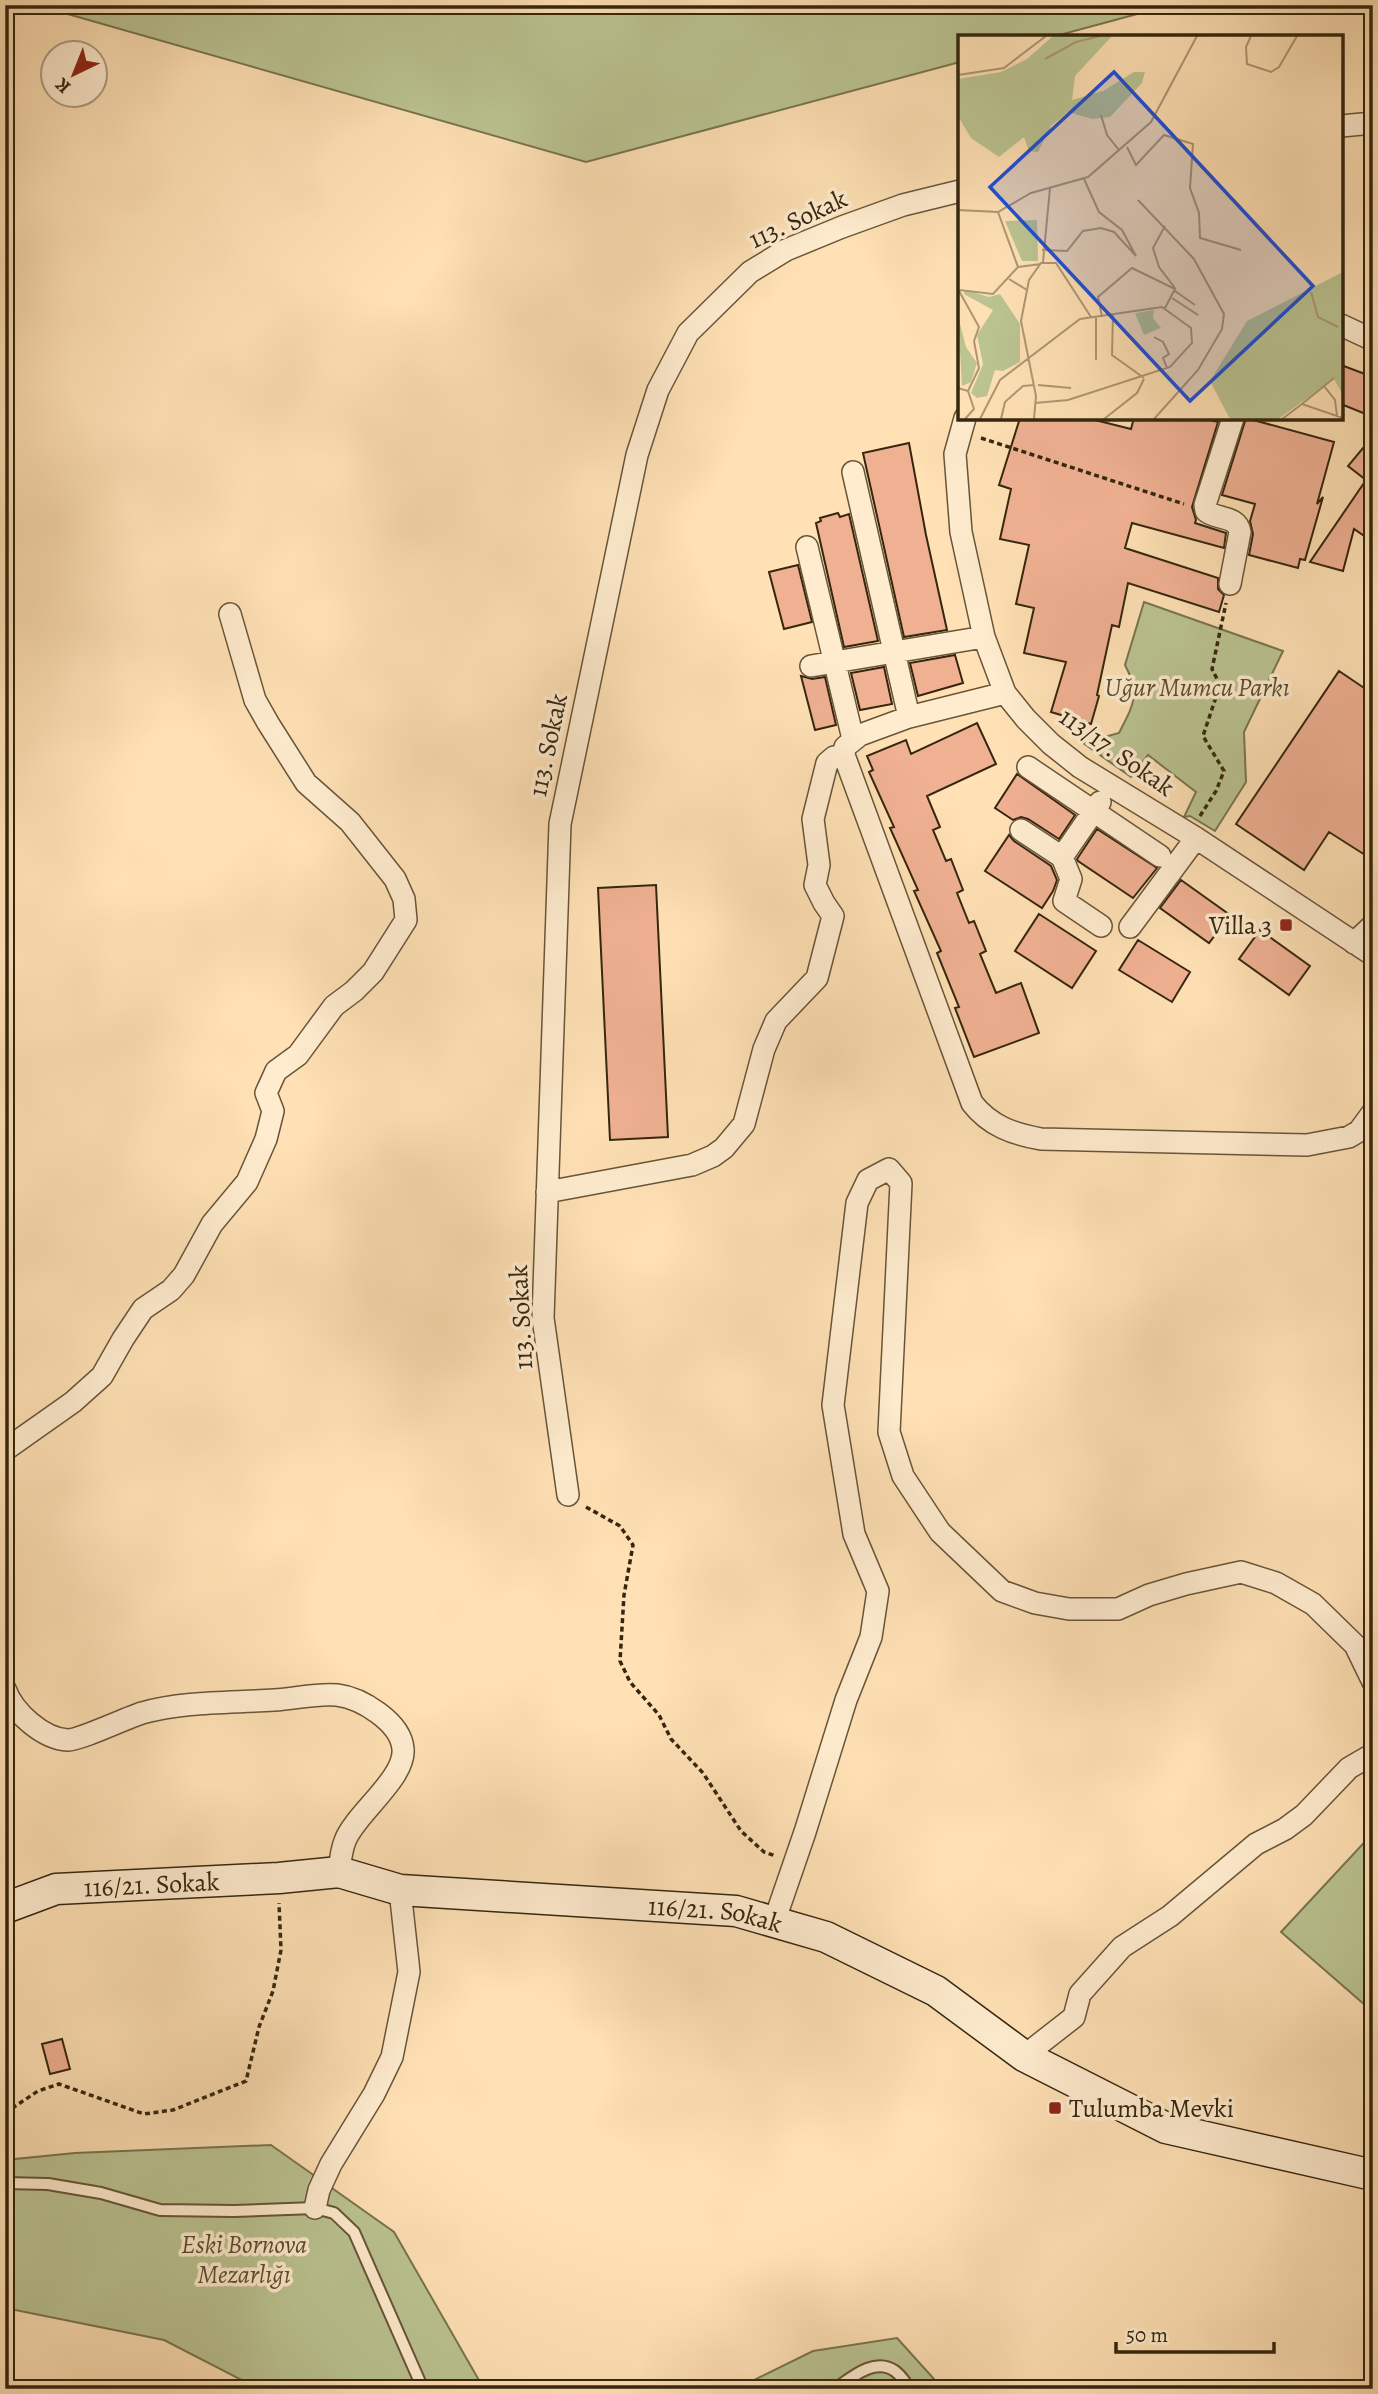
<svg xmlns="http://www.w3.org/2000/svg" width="1378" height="2394" font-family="Alegreya,serif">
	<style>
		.green { fill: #bbc492; stroke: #787550; stroke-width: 2 }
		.building { fill: #f0b193; stroke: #35260f; stroke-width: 2 }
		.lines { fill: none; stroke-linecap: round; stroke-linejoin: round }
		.lane-casing { stroke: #685538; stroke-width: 14 }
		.street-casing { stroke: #685538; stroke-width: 24 }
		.secondary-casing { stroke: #35260f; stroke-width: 33 }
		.path { stroke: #35260f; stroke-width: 3.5; stroke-dasharray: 5 3.5; stroke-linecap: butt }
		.lane { stroke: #ffeccf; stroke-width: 10 }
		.street { stroke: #ffeccf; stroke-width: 21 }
		.secondary { stroke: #ffeccf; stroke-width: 30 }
		.poi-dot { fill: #8f2418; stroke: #ffeccf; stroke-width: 2.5 }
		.labels { text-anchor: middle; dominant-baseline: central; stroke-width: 7; stroke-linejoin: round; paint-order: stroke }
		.street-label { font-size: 26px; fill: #35260f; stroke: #ffeccf }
		.park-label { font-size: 26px; font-style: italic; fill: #564e30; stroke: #ffeccf }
		.poi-label { font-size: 26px; fill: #35260f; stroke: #ffeccf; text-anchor: end }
		.inset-road { fill: none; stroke: #ae9673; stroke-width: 2 }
		.view { fill: #1d4ed8; fill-opacity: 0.15; stroke: #1d4ed8; stroke-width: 3.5 }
		.inset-edge { fill: none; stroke: #35260f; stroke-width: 3.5 }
	</style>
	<rect width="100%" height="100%" fill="#ffe1b5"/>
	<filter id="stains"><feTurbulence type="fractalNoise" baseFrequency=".00286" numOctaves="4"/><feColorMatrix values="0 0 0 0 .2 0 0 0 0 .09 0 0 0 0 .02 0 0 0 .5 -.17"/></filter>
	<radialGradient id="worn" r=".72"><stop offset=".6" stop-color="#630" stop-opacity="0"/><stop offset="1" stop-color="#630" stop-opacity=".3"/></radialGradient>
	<path class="green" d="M36,5H1147L1145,12L1052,37H960V62L586,162Z
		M1144,602L1283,651L1244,732L1246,782L1215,831L1190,816L1184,817L1196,792L1148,755L1131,777L1083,743L1119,733C1133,705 1141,695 1125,665Z
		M1373,1833V2012L1281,1932Z
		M271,2145L394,2232L484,2389H259L164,2340L5,2308V2160L75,2153Z
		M897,2338L943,2389H736L813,2351Z"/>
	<path class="building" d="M1341,365L1373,377V417L1341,404Z
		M1020,418H1087L1131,429L1134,418H1203L1218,422L1192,507L1196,520L1195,523L1226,533L1224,548L1132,523L1125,548L1218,578V589L1224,595L1219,612L1128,583L1119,627L1112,625L1097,695L1099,696L1091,724L1051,712L1066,662L1024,653L1034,608L1016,604L1029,545L1000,539L1011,489L999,485Z
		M1246,418L1334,442L1317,504L1323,497L1305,560L1300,559L1298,568L1249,555L1253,534L1250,521L1255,504L1222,495Z
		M1373,436V542L1354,529L1343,571L1310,562L1366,480L1348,466Z
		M909,443L926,535L947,630L904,637L863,453Z
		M838,513L840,517L849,514L878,641L844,647L816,523L821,521L820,518Z
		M798,565L812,622L784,629L769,572Z
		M955,655L963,683L918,696L910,663Z
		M884,667L892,704L860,710L851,673Z
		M1339,671L1373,694V860L1329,832L1304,870L1236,824Z
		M801,676L812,679L825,677L836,725L815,730Z
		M977,723L996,764L927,796L940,827L933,830L946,861L951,859L963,890L957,893L969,923L974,921L986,951L980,954L996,993L1021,983L1039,1033L974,1057L955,1008L959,1007L937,953L941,951L914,891L918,890L890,828L894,827L869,772L873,770L867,756L906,740L911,754Z
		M1017,774L1075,815L1059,839L1028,819L1021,817L1013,820L995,808Z
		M1097,829L1157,868L1133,898L1078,861L1077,859Z
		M1009,835L1014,841L1051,866L1057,880L1053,891L1042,908L985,871Z
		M1181,880L1230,915L1209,943L1160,908Z
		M656,885L668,1137L610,1140L598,888Z
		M1039,914L1096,951L1072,988L1015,951Z
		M1260,930L1310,966L1289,995L1239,959Z
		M1138,940L1190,972L1172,1002L1119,970Z
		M62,2039L70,2069L50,2074L42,2044Z"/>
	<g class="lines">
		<defs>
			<path id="lane" d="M5,2183L48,2184L101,2193L160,2210L234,2211L315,2208L334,2213L354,2232L423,2389
				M835,2389C852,2377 875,2357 895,2371C901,2376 906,2381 908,2389"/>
			<path id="street" d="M1341,126L1373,123
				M1341,325L1373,340
				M965,418L955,454L961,532L984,637L1005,693L1026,719L1051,744L1080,767L1196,838L1373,955
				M853,472L909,717
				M807,547L853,739
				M1230,584L1240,532C1237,515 1217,520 1206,511L1205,505L1233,418
				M811,666L984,637
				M1005,693L909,717L860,735L845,747L844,755L972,1103C990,1126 1013,1134 1041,1139L1307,1145L1349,1137L1359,1131L1373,1112
				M1028,767L1160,856
				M1021,830L1062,857L1100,802
				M1062,857L1071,879L1064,901L1101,926
				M1130,927L1196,838
				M1354,943L1373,925
				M547,1192L692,1165L713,1156L724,1148L744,1124L764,1049L776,1021L817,978L833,916L824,903L815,885L819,865L813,819L827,763L834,757L844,755
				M5,1450L73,1402L102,1376L123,1339L143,1309L171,1290L184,1275L212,1224L247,1182L266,1139L273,1111L266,1093L276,1071L298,1055L334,1006L354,991L373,972L406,920L404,899L395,879L350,822L306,783L268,723L255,700L230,614
				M568,1495L543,1318L560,824L637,455L658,390L688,333L750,272L786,250L842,227L903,205L960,191
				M5,1689C13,1712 43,1739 68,1740C80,1740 126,1718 142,1713C185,1701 230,1703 274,1700C295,1699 316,1693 337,1695C361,1698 401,1722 403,1749C406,1778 354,1815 345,1841C341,1851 340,1862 339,1872
				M774,1922L805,1832L846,1700L871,1637L878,1591L854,1534L833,1405L857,1203L868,1180L889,1169L901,1183L889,1432L903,1476L940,1532L1002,1591L1035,1603L1069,1609H1118L1149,1595L1186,1584L1241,1572L1276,1583L1313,1604L1355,1645L1373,1682
				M1024,2056L1074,2017L1080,1994L1122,1947L1170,1916L1256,1844L1285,1829L1304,1815L1349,1768L1373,1754
				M315,2208L319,2190L331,2164L374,2094L392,2057L409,1972L400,1890"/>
			<g id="secondary">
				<path id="s1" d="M5,1908L56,1889L279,1878L339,1872L400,1890L736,1911L826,1937L936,1991L1024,2056L1166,2128L1373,2175"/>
			</g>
		</defs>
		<use href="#lane" class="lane-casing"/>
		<use href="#street" class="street-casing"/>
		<use href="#secondary" class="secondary-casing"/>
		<path class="path" d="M981,438L1184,504
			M1200,816L1216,791L1224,771L1203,736L1220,685L1212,669L1226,603
			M586,1507L620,1526L633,1545L624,1595L620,1661L630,1682L659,1715L671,1739L703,1773L741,1831L764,1852L776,1856
			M5,2113L38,2091L59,2084L144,2114L173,2110L246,2081L259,2027L273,1991L281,1950L279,1903"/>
		<use href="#lane" class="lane"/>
		<use href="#street" class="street"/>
		<use href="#secondary" class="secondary"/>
	</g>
	<g class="poi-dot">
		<rect x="1279" y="918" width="14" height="14" rx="3.5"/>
		<rect x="1048" y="2101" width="14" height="14" rx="3.5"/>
	</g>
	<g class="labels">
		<g class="street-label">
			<text transform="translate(798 219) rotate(-25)">113. Sokak</text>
			<text transform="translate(548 745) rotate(-78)">113. Sokak</text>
			<text transform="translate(1117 752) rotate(35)">113/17. Sokak</text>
			<text transform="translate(521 1317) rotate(-93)">113. Sokak</text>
			<text stroke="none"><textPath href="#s1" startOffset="150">116/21. Sokak</textPath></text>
			<text stroke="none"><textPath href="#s1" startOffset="718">116/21. Sokak</textPath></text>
		</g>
		<g class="park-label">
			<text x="1197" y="687">Uğur Mumcu Parkı</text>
			<text x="244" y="2244">Eski Bornova<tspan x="244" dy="30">Mezarlığı</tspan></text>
		</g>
		<g class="poi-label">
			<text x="1272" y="925">Villa 3</text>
			<text x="1069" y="2108" text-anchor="start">Tulumba Mevki</text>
		</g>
	</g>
	<g transform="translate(958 35)">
		<rect width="385" height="385" fill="#ffe1b5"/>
		<path d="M95,1H154L117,41L114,65L145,56L176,37H187L184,48L152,82L134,84L110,77L93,91L80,117L71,116L66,102L41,122L13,103L0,81V44L43,37L69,24ZM79,185L80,226H64L47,186ZM385,237V360L376,344L320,384H272L252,346L289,286ZM7,255L31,262L42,259L62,289V327L45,336L37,335L29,361L19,363L13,358L25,329L19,300L35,275L6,259ZM196,275L195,283L203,293L186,300L177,278ZM0,281L8,312L19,328L13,347L4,351Z" fill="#bbc492"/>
		<path class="inset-road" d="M293,1L288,12L289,29L313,37L321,32L339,1M87,24L118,7L142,1M0,40L46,33L88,1M143,80L149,100L161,115M169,112L178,130L206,100L235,109L232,153L241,178L242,203L283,215M180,165L236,224L266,279L264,294L240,335L196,384M0,175L40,177L73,158L130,142L193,87L239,1M207,191L195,213L201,232L217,253M84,215L109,216L125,196L143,193L156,197L178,221L164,195L141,177L126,144M85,227L92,153M60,232L83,229M51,244L69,255M0,254L21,292L16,306L21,333L10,356M1,255L35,259L60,232L40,177M217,256L237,270M353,257L360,282L380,292M214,263L240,280M155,280L154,320L186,343M138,282V325M144,282L140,262L174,233L217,254L207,273M196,302L205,307L211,319L205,323L209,333M80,350L113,353M366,351L377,365L379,381M0,353L10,356L16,374L7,384M344,369L376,343M22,384L42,345L122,284L204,272L233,293L234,308L212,332L110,365L77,368M43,384L47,367L65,351L76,350M76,384L78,361L63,286L71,245L83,228H98L133,282M146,384L179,358L186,344M324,384L344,369L385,383"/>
		<path class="view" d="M156,37L355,251L232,366L32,152Z"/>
		<rect width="385" height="385" class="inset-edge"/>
	</g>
	<rect width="1378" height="2394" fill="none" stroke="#ffe1b5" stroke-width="28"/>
	<rect x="7" y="7" width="1364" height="2380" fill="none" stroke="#35260f" stroke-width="3.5"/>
	<rect x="14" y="14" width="1350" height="2366" fill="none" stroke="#35260f" stroke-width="2"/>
	<g transform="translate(74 74) rotate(223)"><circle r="33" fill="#ffeccf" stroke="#ae9d82" stroke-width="2"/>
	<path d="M0-5L12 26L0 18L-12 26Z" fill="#8f2418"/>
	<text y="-10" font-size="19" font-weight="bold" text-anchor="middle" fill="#35260f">K</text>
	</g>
	<path d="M1116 2342v10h158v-10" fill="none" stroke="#35260f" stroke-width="3.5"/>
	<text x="1126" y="2342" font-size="21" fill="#35260f" stroke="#ffeccf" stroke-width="5" paint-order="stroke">50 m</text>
	<rect width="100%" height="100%" filter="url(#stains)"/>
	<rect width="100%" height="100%" fill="url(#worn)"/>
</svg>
